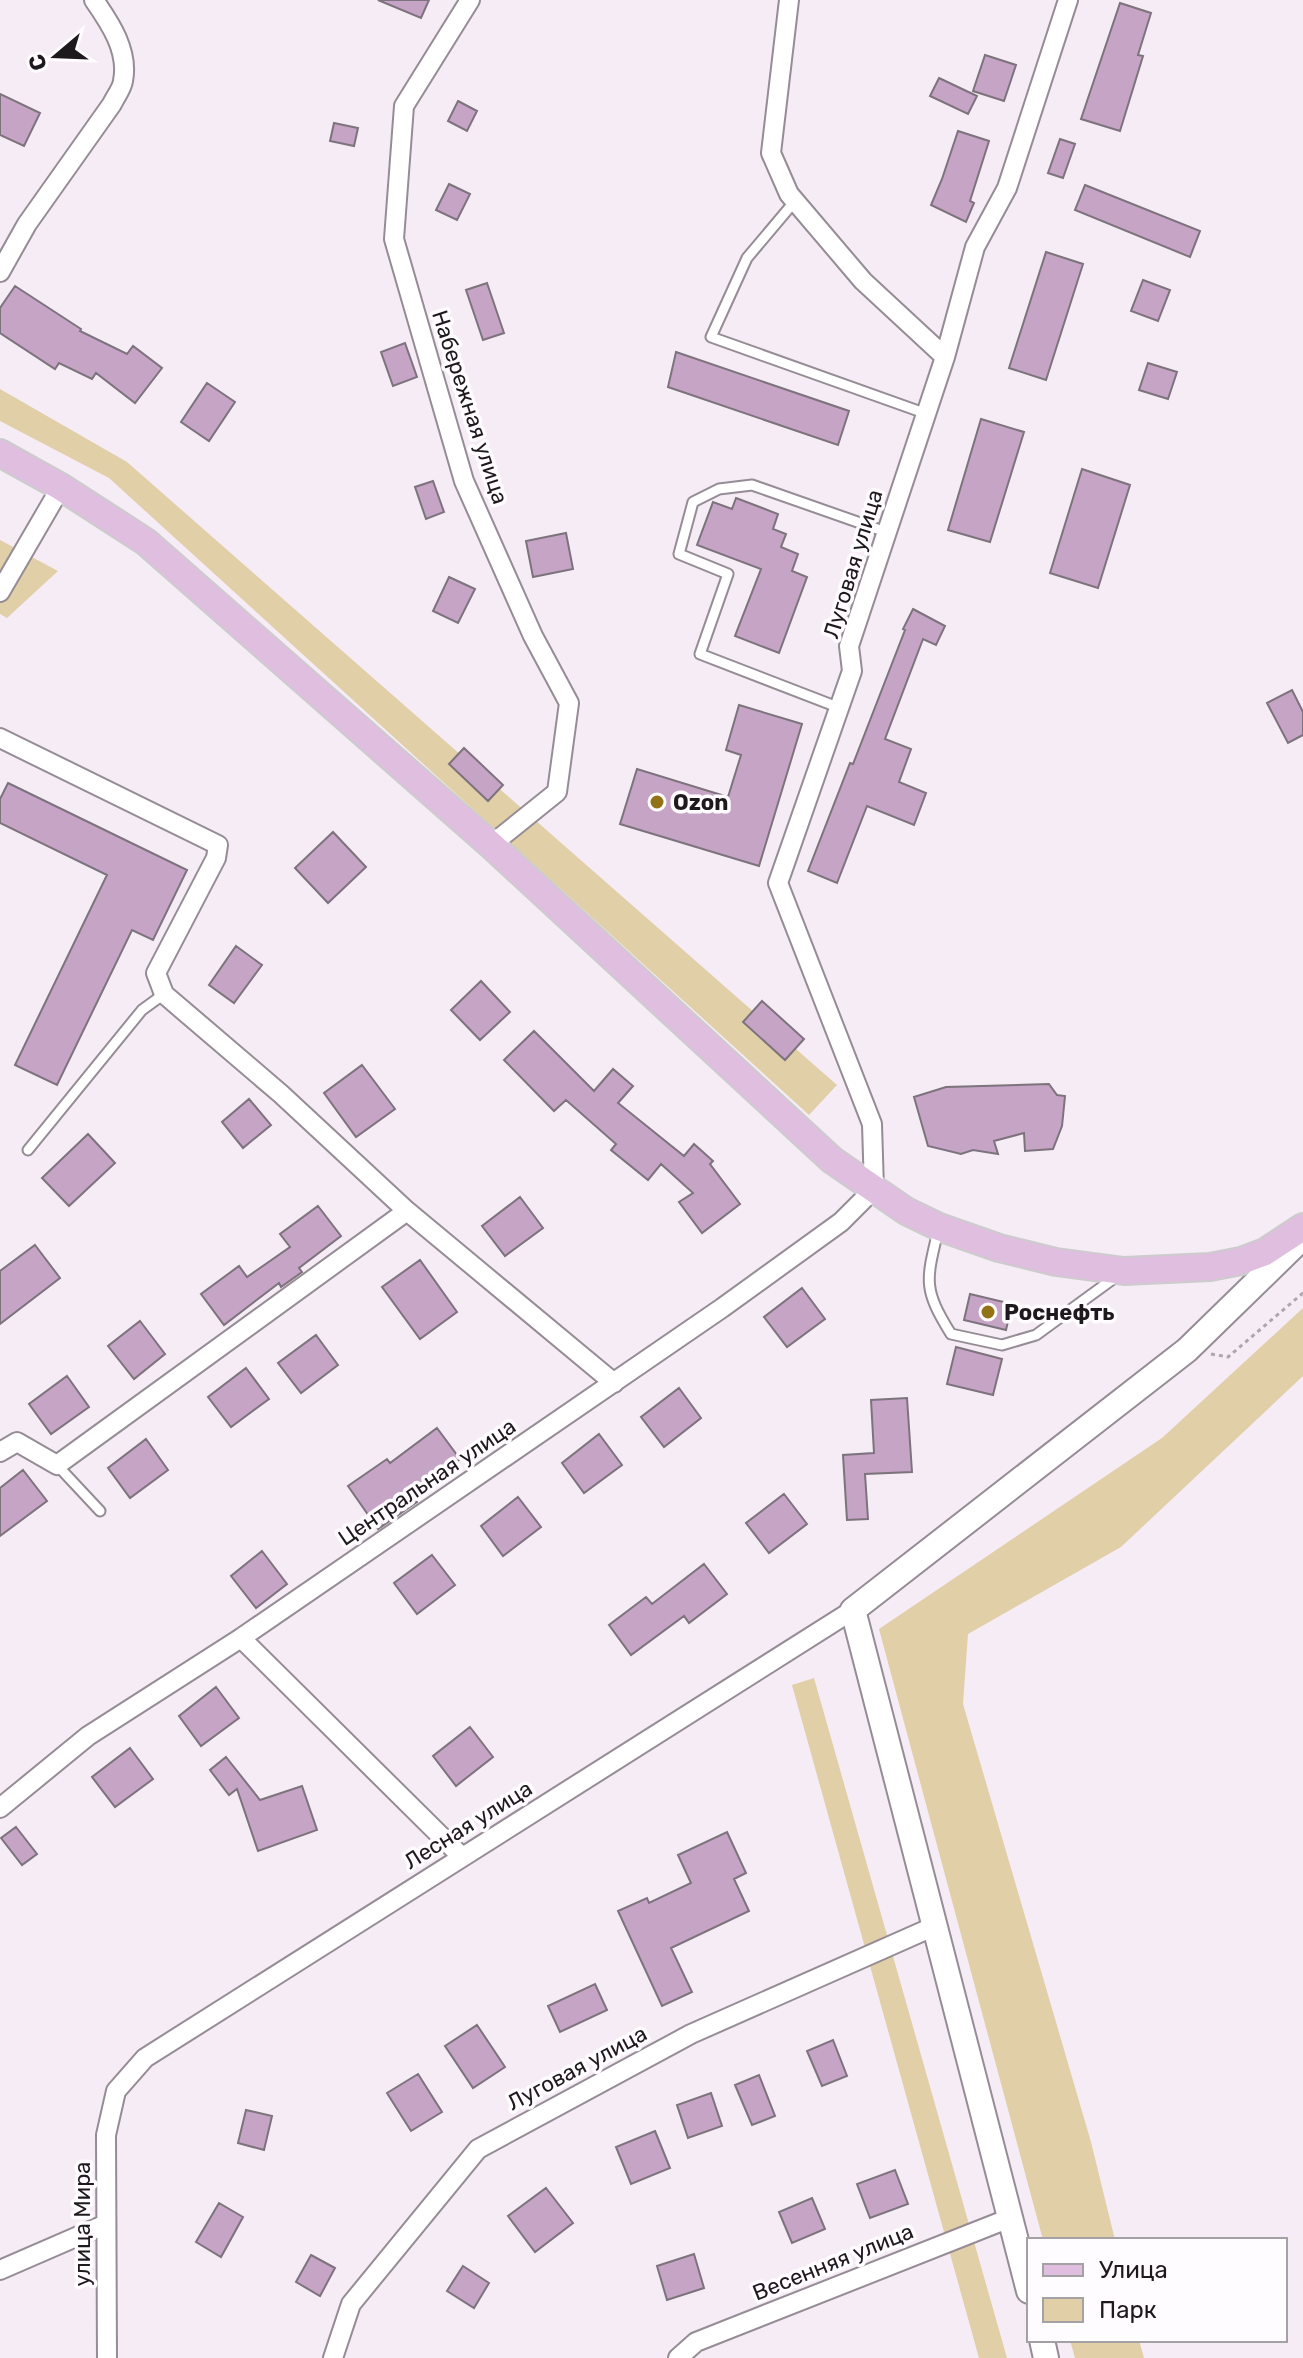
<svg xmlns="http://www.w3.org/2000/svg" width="1303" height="2358" font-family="Rubik,sans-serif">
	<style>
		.green { fill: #e0cfa7 }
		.building { fill: #c6a4c6; stroke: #7c737c; stroke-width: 2 }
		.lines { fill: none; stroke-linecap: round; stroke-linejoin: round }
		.lane-casing { stroke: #958c95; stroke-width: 13 }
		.street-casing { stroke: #958c95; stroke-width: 22 }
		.secondary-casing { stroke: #958c95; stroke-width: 28 }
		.primary-casing { stroke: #cdcccd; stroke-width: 30 }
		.path { stroke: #aea6ae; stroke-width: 3; stroke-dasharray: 4 4; stroke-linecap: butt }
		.lane { stroke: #fff; stroke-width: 9 }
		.street { stroke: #fff; stroke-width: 18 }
		.secondary { stroke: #fff; stroke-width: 24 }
		.primary { stroke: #e0bee0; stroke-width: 26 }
		.poi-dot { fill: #917217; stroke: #fefcfe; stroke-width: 3 }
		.labels { text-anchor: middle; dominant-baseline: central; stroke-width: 7; stroke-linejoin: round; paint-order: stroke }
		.street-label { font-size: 22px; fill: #1d191d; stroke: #fefcfe }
		.poi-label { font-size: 22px; font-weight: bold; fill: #1d191d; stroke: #fefcfe; text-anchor: start }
	</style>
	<rect width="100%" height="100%" fill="#f6ecf6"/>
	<path class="green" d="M0,389L127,462L837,1085L809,1115L109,478L0,421Z
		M0,540L58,571L7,618L0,614Z
		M1303,1308V1376L1121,1547L968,1634L963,1704L1091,2142L1115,2240H1043L879,1629L1162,1438Z
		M814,1678L1007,2358H979L792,1685Z
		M1070,2340H1139L1144,2358H1075Z"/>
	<path class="building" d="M378,0H429L421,18Z
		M1120,3L1151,13L1138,55L1143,56L1120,131L1081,119Z
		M985,55L1016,65L1004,101L973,91Z
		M939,78L977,96L968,114L930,96Z
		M0,94L40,113L24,146L0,135Z
		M458,101L477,111L467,131L448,121Z
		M334,123L358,128L354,146L330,141Z
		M958,131L989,141L970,201L974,203L966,222L931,205L942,179Z
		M1060,139L1075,144L1063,178L1048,173Z
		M449,184L470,194L457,220L436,210Z
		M1085,185L1200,231L1190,257L1075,210Z
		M1046,252L1083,264L1046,380L1009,368Z
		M1143,280L1170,290L1158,321L1131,311Z
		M487,283L504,333L483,340L466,290Z
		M15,286L81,329L80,331L127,354L133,346L162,368L135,403L96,373L92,379L59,363L55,369L0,333V308Z
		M405,343L417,377L393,386L381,352Z
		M676,352L849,411L838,445L668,387Z
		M1148,363L1177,372L1168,399L1139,390Z
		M207,383L235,402L209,441L181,422Z
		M981,419L1024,432L990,542L948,530Z
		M1082,469L1130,485L1098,588L1050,573Z
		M433,481L444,512L426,519L415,487Z
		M736,498L778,514L773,529L786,534L781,547L798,554L792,571L807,577L779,653L735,636L761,569L697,545L713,502L732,509Z
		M566,533L573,569L533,577L526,541Z
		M449,577L475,589L458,623L433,611Z
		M913,609L945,626L936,645L923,639L885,739L911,749L899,782L926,793L914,825L867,806L837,883L808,871L850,763L853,764L905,630L903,629Z
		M1292,690L1303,712V735L1288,743L1267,703Z
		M739,705L802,724L759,866L620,824L637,769L728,797L741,755L726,750Z
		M464,748L503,785L488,801L449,764Z
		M8,783L187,870L153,940L132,930L57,1085L15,1065L107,875L0,823V799Z
		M333,832L366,867L328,903L295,868Z
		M236,946L262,965L234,1003L209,985Z
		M481,981L510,1012L480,1040L451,1010Z
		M762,1001L804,1039L785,1060L743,1022Z
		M534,1031L594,1091L613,1069L633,1086L618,1103L684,1156L694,1144L713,1161L710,1164L740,1204L702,1233L679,1202L693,1193L661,1164L648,1180L611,1150L616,1144L566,1100L554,1111L504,1060Z
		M362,1065L395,1109L356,1137L324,1093Z
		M1049,1084L1057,1095L1065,1096L1062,1126L1053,1149L1025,1151L1024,1133L994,1141L998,1154L973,1150L961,1154L928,1146L914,1097L946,1087Z
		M249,1099L271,1125L243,1148L222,1122Z
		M88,1134L115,1163L69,1206L42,1178Z
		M520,1197L543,1228L505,1256L482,1226Z
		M318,1206L341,1236L299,1268L302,1272L281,1287L279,1283L224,1325L201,1294L239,1266L247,1277L290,1247L280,1234Z
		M35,1245L60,1278L0,1324V1271Z
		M420,1260L457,1312L420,1339L382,1287Z
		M802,1288L825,1319L787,1347L764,1317Z
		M970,1294L1012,1304L1006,1330L964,1320Z
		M140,1321L165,1354L134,1379L108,1346Z
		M316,1335L338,1365L301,1393L278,1363Z
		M956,1347L1002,1359L993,1395L947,1384Z
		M246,1368L269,1399L231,1427L208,1397Z
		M67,1376L89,1407L51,1434L29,1404Z
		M679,1388L701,1418L664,1447L641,1417Z
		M907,1398L912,1472L865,1474L868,1519L847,1520L843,1455L874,1453L871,1400Z
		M437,1428L460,1459L412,1495L417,1502L378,1529L348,1486L387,1459L390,1463Z
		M599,1434L622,1465L584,1493L562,1463Z
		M146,1439L168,1470L130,1498L108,1468Z
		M23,1470L47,1501L0,1536V1488Z
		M784,1494L807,1524L769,1553L746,1523Z
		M518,1497L541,1527L503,1556L481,1526Z
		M262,1551L287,1584L256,1608L231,1576Z
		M432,1555L455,1585L417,1614L394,1583Z
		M704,1564L727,1594L689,1623L684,1616L631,1655L609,1625L646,1597L652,1604Z
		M216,1687L239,1718L201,1746L179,1716Z
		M470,1727L493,1757L456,1786L433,1756Z
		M130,1748L153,1779L115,1807L92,1777Z
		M226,1757L260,1800L302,1786L317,1830L258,1851L237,1789L229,1795L210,1770Z
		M16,1827L37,1854L22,1865L1,1838Z
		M727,1832L746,1873L734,1879L749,1911L671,1948L692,1992L662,2006L618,1911L647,1898L649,1903L691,1883L678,1855Z
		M595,1984L607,2010L560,2032L548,2006Z
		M477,2025L505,2067L473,2088L445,2046Z
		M833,2040L847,2076L822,2086L807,2051Z
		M418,2074L442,2112L411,2131L387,2093Z
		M759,2075L775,2116L752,2125L735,2085Z
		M711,2093L722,2126L688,2138L677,2105Z
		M246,2110L272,2116L264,2150L238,2143Z
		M655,2131L670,2168L631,2184L616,2147Z
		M895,2170L908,2204L870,2218L857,2184Z
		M546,2188L573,2223L535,2252L508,2216Z
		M812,2198L825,2229L792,2243L779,2212Z
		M219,2203L243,2217L221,2257L196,2242Z
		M694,2254L704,2288L667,2300L657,2266Z
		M311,2255L335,2268L320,2296L296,2282Z
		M463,2266L489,2283L474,2308L447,2291Z"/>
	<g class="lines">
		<defs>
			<path id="lane" d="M795,201L747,258L711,337L927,414
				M840,708L700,654L728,574L679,554L693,502L719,489L752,485L886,532
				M28,1150L142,1010L164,994
				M938,1231C926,1281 923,1289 951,1334L1002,1345L1036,1335L1117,1276
				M57,1465L100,1511"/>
			<path id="street" d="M470,0L404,106L394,239L464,481L533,636L569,703L557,792L491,845
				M789,0L771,153L789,194L863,281L945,357
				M0,272L27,224L112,104C115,97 122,89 123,81C129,51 110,23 94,0
				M0,592L61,487
				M0,738L218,845L216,858L156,973L164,994L281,1094L407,1211L614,1383
				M0,1452L17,1442L57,1465L407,1211
				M241,1638L462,1857
				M0,1808L88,1736L241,1638L722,1308L841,1222L874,1189L872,1124L778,883L852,671L849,646L945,357L975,247L1007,188L1068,0
				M0,2270L106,2224
				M107,2358L106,2135L116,2091L145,2058L853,1610
				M333,2358L351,2304L478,2149L691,2034L935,1926
				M678,2358L696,2342L1010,2218"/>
			<path id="secondary" d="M1029,2291L853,1610L1187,1350L1303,1237
				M1042,2340L1046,2358"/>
			<path id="primary" d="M0,453L61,487L146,542L491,845L832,1160L906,1211L939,1227L999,1248L1056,1262L1124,1271L1210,1267L1241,1261L1265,1252L1303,1227"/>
		</defs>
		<use href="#lane" class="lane-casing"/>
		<use href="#street" class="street-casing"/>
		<use href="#secondary" class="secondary-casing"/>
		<use href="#primary" class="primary-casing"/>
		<path class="path" d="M1211,1354L1228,1357L1303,1293"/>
		<use href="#lane" class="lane"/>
		<use href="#street" class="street"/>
		<use href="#secondary" class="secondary"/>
		<use href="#primary" class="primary"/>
	</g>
	<g class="poi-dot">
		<circle cx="657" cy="802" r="8"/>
		<circle cx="988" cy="1312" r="8"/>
	</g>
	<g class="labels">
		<g class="street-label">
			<text transform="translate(470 407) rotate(72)">Набережная улица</text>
			<text transform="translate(853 564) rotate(-73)">Луговая улица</text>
			<text transform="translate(427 1482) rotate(-34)">Центральная улица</text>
			<text transform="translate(468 1825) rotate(-32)">Лесная улица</text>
			<text transform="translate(577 2068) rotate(-28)">Луговая улица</text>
			<text transform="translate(82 2224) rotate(-90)">улица Мира</text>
			<text transform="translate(833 2262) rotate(-22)">Весенняя улица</text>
		</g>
		<g class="poi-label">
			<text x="673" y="802">Ozon</text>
			<text x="1004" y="1312">Роснефть</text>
		</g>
	</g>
	<rect x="1027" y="2238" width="260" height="104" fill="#fefcfe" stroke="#a4a1a4" stroke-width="2"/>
	<rect x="1043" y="2264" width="40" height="12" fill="#e0bee0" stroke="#a4a1a4" stroke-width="2"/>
	<text x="1099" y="2278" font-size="24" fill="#1d191d">Улица</text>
	<rect x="1043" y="2298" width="40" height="24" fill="#e0cfa7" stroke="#a4a1a4" stroke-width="2"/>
	<text x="1099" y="2318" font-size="24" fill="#1d191d">Парк</text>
	<g transform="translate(56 56) rotate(251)" stroke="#fefcfe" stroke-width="6" paint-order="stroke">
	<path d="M0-6L14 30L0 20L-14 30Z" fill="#1d191d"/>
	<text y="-12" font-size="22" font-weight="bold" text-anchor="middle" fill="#1d191d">С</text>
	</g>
</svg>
